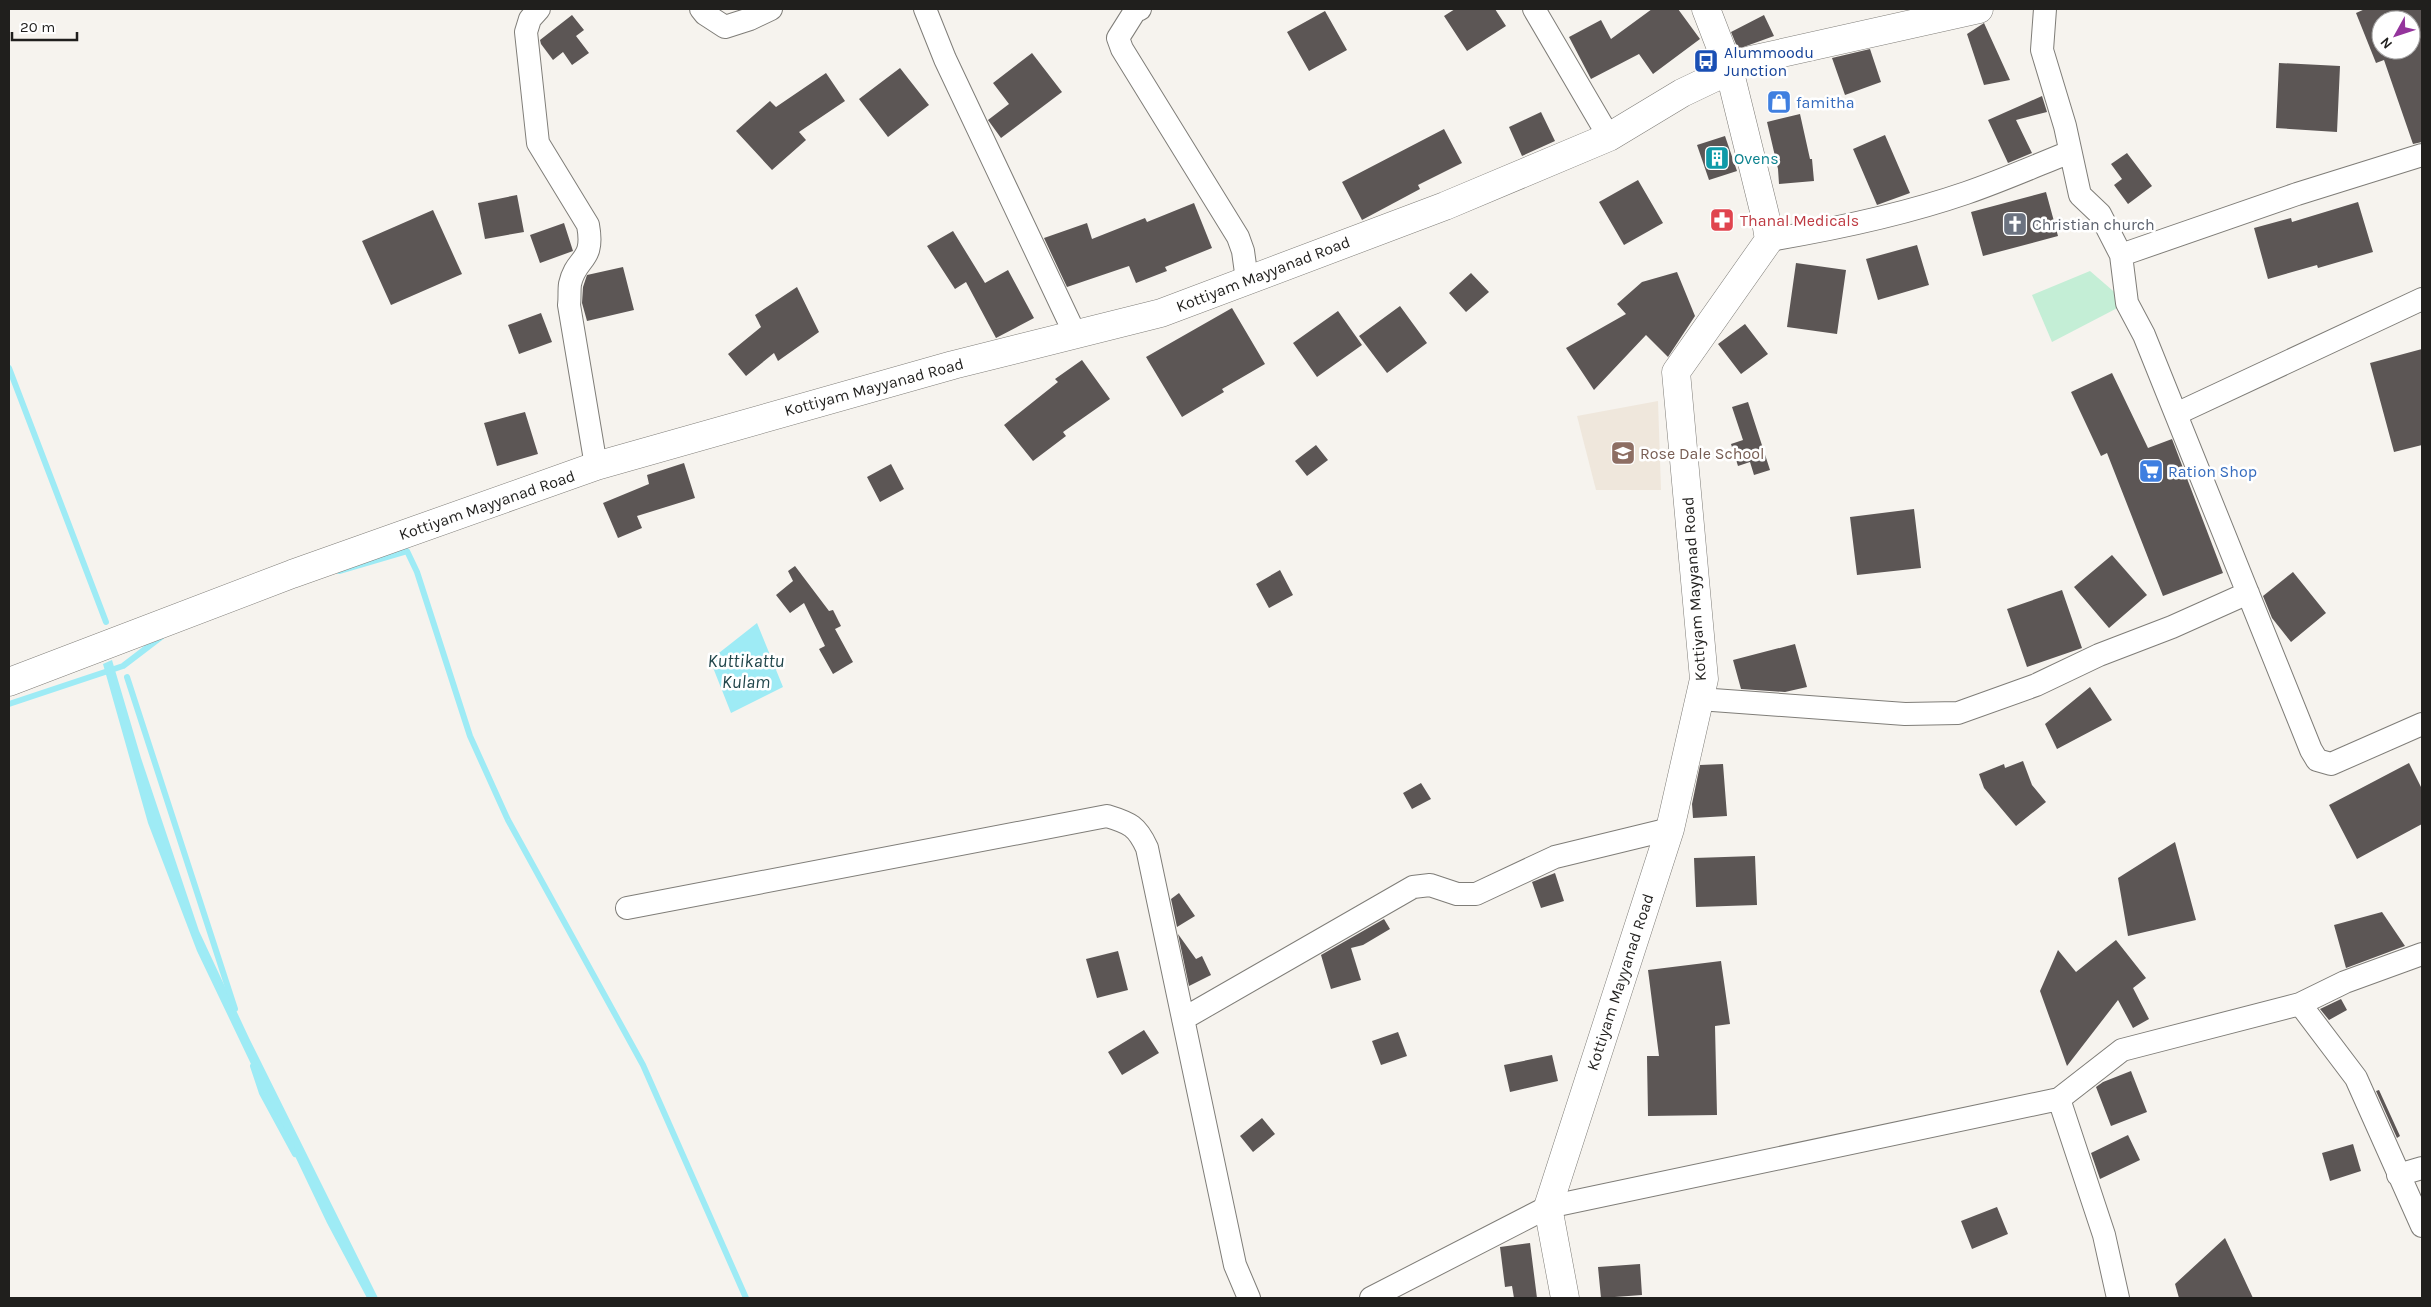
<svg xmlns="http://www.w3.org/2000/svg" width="2431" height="1307" font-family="Karla,sans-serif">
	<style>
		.built { fill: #efe7dc }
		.green { fill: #c4eed6 }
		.water { fill: #9eebf5 }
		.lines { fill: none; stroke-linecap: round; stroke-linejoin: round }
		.stream { stroke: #9eebf5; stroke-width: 6 }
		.building { fill: #5c5655; fill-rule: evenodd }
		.street-casing { stroke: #7f7d78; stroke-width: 24 }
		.secondary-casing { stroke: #7f7d78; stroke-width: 29 }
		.street { stroke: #fff; stroke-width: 22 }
		.secondary { stroke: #fff; stroke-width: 28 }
		.labels { text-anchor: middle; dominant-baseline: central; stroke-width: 5; stroke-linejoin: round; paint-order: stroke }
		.transit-label { font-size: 16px; fill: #164399; stroke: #fff; text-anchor: start }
		.shop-label { font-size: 16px; fill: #366cbe; stroke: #fff; text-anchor: start }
		.culture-label { font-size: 16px; fill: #0d838f; stroke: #fff; text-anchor: start }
		.health-label { font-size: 16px; fill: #be3a42; stroke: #fff; text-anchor: start }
		.worship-label { font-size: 16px; fill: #5b616d; stroke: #fff; text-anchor: start }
		.street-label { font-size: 16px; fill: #201f1d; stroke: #fff }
		.education-label { font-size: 16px; fill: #785e54; stroke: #fff; text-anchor: start }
		.water-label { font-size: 18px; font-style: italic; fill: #20454a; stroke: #fff }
	</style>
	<rect width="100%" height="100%" fill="#f6f3ee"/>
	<path class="built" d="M1658,401L1661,490H1596L1577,416Z"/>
	<path class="green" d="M2090,271L2127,303L2052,342L2032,295Z"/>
	<path class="water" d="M757,623L783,687L731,713L710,660Z
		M112,660L141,758L199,931L249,1038L378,1298H367L327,1223L197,951L148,823L103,664Z"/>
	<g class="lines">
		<path class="stream" d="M9,368L106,622
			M339,571L407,551L417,572L470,736L508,820L643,1065L746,1298
			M127,677L235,1009
			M9,704L123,666L161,637
			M253,1066L262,1093L295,1154"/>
	</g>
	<path class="building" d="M1455,9H1495L1506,26L1467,51L1444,16Z
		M1652,9H1678L1700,39L1653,74L1639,54L1591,79L1569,37L1601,20L1611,39Z
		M2365,9H2422V142L2413,144L2384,60L2376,63L2356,13ZM2381,20H2411V50H2381Z
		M1325,11L1347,50L1309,71L1287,32Z
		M572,15L584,30L576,36L589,53L572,65L563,52L553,60L541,44L540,40Z
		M1764,15L1774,36L1738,49L1731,32Z
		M1984,23L2010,80L1984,85L1967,34Z
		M1870,49L1881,82L1845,95L1832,58Z
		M1032,53L1062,92L1001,138L988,120L1009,104L993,83Z
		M2279,63L2340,66L2337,132L2276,128Z
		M900,68L929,105L888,137L859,99Z
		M826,73L845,101L799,132L806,140L772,170L736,131L770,101L776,107Z
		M2042,96L2047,112L2016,120L2032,153L2008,163L1988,120Z
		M1541,112L1555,141L1522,156L1509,127Z
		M1800,114L1810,159H1812L1814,181L1779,184L1778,169L1767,122Z
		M1444,129L1462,163L1418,185L1420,189L1362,220L1342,182Z
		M1885,135L1910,193L1877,205L1853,149Z
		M1725,136L1737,171L1709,180L1697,145Z
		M2127,153L2152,186L2128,204L2114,185L2122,179L2111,164Z
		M1638,180L1663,223L1624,245L1599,202Z
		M2046,192L2058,236L1983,256L1971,212Z
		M517,195L524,232L485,239L478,203Z
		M2358,202L2373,252L2318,268L2317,265L2268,279L2254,228L2291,218L2292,222Z
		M1194,203L1212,248L1165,267L1167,271L1136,283L1129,266L1067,287L1044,238L1087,223L1092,239L1145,218L1147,222Z
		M433,210L462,274L391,305L362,241Z
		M564,223L573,251L540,263L530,235Z
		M953,231L985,283L1008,270L1034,318L996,338L966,282L955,289L927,246Z
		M1917,245L1929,285L1878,300L1866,259Z
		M1796,263L1846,270L1837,334L1787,327Z
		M623,267L634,310L587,321L582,303L583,287L587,275Z
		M1677,272L1695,316L1668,357L1646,335L1594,390L1566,348L1626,314L1617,304L1642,282Z
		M1471,273L1489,292L1466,312L1449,293Z
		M797,287L819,332L778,361L774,353L746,376L728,354L761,327L755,315Z
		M1400,306L1427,343L1387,373L1359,336Z
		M1232,308L1265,364L1222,389L1224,392L1182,417L1146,357Z
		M1338,311L1362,345L1317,377L1293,343Z
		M541,313L552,342L519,354L508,325Z
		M1745,324L1768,354L1741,374L1718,344Z
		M2422,349V445L2394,452L2370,363Z
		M1082,360L1110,399L1063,432L1066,436L1033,461L1004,425L1058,382L1055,379Z
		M2112,373L2148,448L2172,439L2223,573L2163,596L2107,453L2101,456L2071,392Z
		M1748,402L1770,470L1754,475L1750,462L1738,466L1731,444L1743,440L1732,407Z
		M525,412L538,454L497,466L484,423Z
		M1316,445L1328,460L1307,476L1295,461Z
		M684,463L695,498L637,516L642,528L618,538L603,503L649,484L647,475Z
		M891,464L904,489L880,502L867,477Z
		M1914,509L1921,568L1857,575L1850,517Z
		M2112,555L2147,595L2109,628L2074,587Z
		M795,566L829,611L833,610L841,626L835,629L853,662L833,674L819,649L825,646L804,603L790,613L776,595L793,581L788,571Z
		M1280,570L1293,595L1269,608L1256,584Z
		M2293,572L2326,613L2291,642L2272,618L2263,596Z
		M2062,590L2082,648L2027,667L2007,609Z
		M1795,644L1807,687L1785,692L1741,689L1733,660Z
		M2090,687L2112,720L2057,749L2045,724Z
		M2023,761L2032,785L2046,802L2016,826L1984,788L1979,774L2004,764L2005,768Z
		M2409,763L2422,789V824L2357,859L2329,805Z
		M1723,764L1727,816L1693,818L1692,804L1700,765Z
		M1421,783L1431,799L1412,809L1403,793Z
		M2175,842L2196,920L2128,936L2118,878Z
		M1755,856L1757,905L1696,907L1694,858Z
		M1555,873L1564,901L1541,908L1532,882Z
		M1179,893L1195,916L1177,927L1171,899Z
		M2382,912L2405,946L2346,968L2334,925Z
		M1384,919L1390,929L1363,945L1351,948L1361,980L1331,989L1321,955Z
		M1178,934L1196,959L1202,956L1211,975L1189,986Z
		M2116,940L2146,978L2133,988L2149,1019L2133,1028L2118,1000L2067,1066L2040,991L2058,950L2076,972Z
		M1118,951L1128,990L1097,998L1086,959Z
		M1721,961L1730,1024L1715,1026L1717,1115L1648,1116L1647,1056H1659L1648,970Z
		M2341,999L2347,1010L2329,1020L2320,1009Z
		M1144,1030L1159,1053L1122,1075L1108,1052Z
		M1398,1032L1407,1056L1381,1065L1372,1041Z
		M1552,1055L1558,1081L1510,1092L1504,1065Z
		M2131,1071L2147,1112L2111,1126L2096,1087L2103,1082Z
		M2379,1090L2400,1136L2397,1138L2376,1091Z
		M1262,1118L1275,1134L1253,1152L1240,1136Z
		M2128,1135L2140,1160L2100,1179L2091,1153Z
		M2353,1144L2361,1171L2330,1181L2322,1153Z
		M1997,1207L2008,1234L1972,1249L1961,1221Z
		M2225,1238L2253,1298H2179L2175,1284Z
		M1530,1243L1537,1298H1514L1512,1286L1505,1287L1500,1247Z
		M1640,1264L1642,1295L1601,1298L1598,1267Z"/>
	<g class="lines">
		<defs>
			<path id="street" d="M539,9L530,19L526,32L538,143L588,225C595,263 576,256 570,284C569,291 570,298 569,305L596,466
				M701,9L705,14L725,27L750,19L771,9
				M925,9L945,59L1075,334
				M1140,9L1135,11L1118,38L1122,49L1238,237L1243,251L1247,280
				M1534,9L1609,137
				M2045,9L2042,50L2065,126L2080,195L2100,214L2121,255L2127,303L2144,335L2311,750L2317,760L2331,764L2422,724
				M1769,240C1835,229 1902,215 1966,193C2001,181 2035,166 2070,152
				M2121,255L2297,194L2422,155
				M2176,414L2422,299
				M1699,699L1905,714L1958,713L2036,685L2099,655L2172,627L2248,593
				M627,908L1107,816C1130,823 1137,826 1147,848L1235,1265L1249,1298
				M2300,1004L2356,1078L2422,1226
				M1183,1019L1413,887L1430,885L1457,894H1476L1555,857L1670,829
				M2059,1099L2104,1235L2118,1298
				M2398,1175L2422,1168
				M1371,1298L1548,1207L2059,1099L2122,1050L2300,1004L2345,982L2422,954"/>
			<path id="secondary" d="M9,682L292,574L596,466L953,365L1161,313L1445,206L1609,137L1682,93L1751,60L1979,9
				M1565,1298L1548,1207L1670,829L1704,679L1676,372L1769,240L1765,215L1729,69L1706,9"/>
		</defs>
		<use href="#street" class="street-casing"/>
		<use href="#secondary" class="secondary-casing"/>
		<use href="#street" class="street"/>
		<use href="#secondary" class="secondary"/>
	</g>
	<defs>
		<symbol id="bus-square" viewBox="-11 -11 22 22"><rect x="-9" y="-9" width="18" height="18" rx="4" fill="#1a4fb4" stroke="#fff"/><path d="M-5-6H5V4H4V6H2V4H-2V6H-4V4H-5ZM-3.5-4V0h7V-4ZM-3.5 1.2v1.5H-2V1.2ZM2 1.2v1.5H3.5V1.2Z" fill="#fff"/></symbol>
		<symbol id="shop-square" viewBox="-11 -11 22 22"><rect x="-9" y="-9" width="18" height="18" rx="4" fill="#3f7fe0" stroke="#fff"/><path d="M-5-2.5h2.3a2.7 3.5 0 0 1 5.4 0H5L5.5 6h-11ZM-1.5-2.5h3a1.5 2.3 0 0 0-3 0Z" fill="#fff"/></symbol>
		<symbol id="building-square" viewBox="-11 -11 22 22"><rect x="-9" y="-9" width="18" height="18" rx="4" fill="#0f9aa8" stroke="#fff"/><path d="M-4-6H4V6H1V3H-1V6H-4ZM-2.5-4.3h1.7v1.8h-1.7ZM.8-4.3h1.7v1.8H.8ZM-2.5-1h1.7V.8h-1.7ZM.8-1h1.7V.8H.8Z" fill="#fff"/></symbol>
		<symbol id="pharmacy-square" viewBox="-11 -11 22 22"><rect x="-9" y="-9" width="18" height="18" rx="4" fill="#e0444e" stroke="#fff"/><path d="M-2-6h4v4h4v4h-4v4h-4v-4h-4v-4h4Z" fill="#fff"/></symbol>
		<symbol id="church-square" viewBox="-11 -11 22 22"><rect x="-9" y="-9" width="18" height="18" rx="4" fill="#6b7280" stroke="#fff"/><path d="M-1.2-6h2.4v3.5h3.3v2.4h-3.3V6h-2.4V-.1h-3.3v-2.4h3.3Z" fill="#fff"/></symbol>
		<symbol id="school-square" viewBox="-11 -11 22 22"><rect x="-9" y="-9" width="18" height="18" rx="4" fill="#8d6e63" stroke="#fff"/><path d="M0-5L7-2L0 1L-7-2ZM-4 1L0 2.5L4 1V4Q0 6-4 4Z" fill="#fff"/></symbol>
		<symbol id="supermarket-square" viewBox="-11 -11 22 22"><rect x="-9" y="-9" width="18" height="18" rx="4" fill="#3f7fe0" stroke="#fff"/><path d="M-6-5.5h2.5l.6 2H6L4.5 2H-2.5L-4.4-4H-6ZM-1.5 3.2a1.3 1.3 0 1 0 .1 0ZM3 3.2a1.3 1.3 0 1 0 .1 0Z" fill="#fff"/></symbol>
	</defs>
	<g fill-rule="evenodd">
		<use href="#bus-square" x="1692" y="47" width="28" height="28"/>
		<use href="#shop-square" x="1765" y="88" width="28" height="28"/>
		<use href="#building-square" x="1703" y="144" width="28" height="28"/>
		<use href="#pharmacy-square" x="1708" y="206" width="28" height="28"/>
		<use href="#church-square" x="2001" y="210" width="28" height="28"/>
		<use href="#school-square" x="1609" y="439" width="28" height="28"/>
		<use href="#supermarket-square" x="2137" y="457" width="28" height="28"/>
	</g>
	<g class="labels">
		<g class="transit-label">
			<text x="1724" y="52">Alummoodu<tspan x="1724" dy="18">Junction</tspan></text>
		</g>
		<g class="shop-label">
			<text x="1796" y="102">famitha</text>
			<text x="2168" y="471">Ration Shop</text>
		</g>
		<g class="culture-label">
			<text x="1734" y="158">Ovens</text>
		</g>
		<g class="health-label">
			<text x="1740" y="220">Thanal Medicals</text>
		</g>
		<g class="worship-label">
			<text x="2032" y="224">Christian church</text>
		</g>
		<g class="street-label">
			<text transform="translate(1263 274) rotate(-21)">Kottiyam Mayyanad Road</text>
			<text transform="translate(874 387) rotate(-15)">Kottiyam Mayyanad Road</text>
			<text transform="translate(487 505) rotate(-19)">Kottiyam Mayyanad Road</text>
			<text transform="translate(1694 589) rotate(-94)">Kottiyam Mayyanad Road</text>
			<text transform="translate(1620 982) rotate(-72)">Kottiyam Mayyanad Road</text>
		</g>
		<g class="education-label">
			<text x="1640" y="453">Rose Dale School</text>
		</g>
		<g class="water-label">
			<text x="746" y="661">Kuttikattu<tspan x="746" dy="21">Kulam</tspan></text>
		</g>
	</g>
	<rect width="2431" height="1307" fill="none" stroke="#201f1d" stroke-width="20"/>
	<g transform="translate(2396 35) rotate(230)"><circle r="24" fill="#ffffff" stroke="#a6a5a5"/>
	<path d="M0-4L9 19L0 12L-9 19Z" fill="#94349c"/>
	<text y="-8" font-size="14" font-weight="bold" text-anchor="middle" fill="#201f1d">N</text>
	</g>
	<path d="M12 32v8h65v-8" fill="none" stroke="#201f1d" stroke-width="2.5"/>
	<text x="20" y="32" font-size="15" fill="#201f1d" stroke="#ffffff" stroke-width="4" paint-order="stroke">20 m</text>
</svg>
